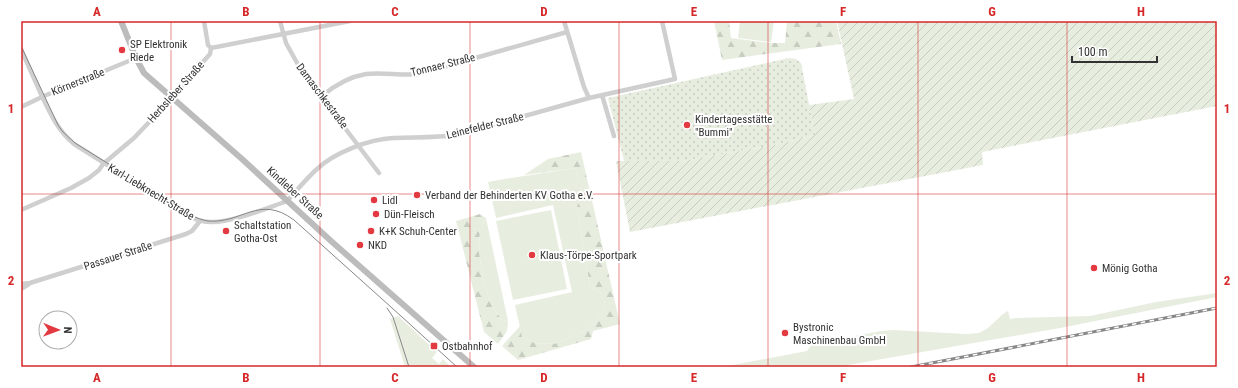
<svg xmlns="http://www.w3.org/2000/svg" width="1238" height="388" font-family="'Roboto Condensed',sans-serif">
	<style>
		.grass { fill: #e7eee0 }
		.forest { fill: url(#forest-firs) }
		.park { fill: url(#park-dots) }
		.garden { fill: url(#garden-furrows) }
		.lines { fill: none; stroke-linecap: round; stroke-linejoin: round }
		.minor { stroke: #cfcfcf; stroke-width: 4.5 }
		.secondary { stroke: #bcbcbc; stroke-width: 6 }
		.tram { stroke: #878787; stroke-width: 1 }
		.rail-casing { stroke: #878787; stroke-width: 3 }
		.rail { stroke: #fff; stroke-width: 1.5; stroke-dasharray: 4.5; stroke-linecap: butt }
		.grid { fill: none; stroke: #d62828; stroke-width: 1; stroke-opacity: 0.55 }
		.poi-dot { fill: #e23a40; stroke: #fff; stroke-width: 1.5 }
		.labels { text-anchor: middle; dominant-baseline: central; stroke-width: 4; stroke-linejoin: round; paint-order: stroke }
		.poi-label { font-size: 11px; fill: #323232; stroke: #fff; text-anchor: start }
		.street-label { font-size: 11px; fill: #323232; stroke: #fff }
		.neatline { fill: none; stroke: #d62828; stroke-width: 1.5 }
		.grid-label { font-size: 13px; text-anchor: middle; font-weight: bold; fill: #d62828 }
	</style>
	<defs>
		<pattern id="forest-firs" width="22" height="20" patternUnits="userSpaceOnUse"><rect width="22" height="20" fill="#e7eee0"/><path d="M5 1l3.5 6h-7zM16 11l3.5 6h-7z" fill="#c7cdc1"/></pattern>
		<pattern id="park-dots" width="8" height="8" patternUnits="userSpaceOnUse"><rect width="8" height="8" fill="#e7eee0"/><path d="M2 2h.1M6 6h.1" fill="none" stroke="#c7cdc1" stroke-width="1.8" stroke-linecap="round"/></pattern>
		<pattern id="garden-furrows" width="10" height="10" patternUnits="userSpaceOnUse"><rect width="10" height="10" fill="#e7eee0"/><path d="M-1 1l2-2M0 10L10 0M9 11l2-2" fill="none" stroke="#c7cdc1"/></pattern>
	</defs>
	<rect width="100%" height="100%" fill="#fff"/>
	<path class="grass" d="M740,21H774L771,42L738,38Z
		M575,168L581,192L577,207L590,286L601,293L605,303L602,314L589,329L554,344L535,343L522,337L515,305L572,292L553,205L496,218L488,182L504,179Z
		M551,210L567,289L513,300L496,221Z
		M486,218L508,321L502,320L493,308L484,284L479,252L480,227Z
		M1217,293V297L1060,328L837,367H722L807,351L812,344L881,331L893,330L966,334L979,333L988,328L1003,314L1008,311L1010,319L1016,318L1090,316L1156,302Z
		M398,316L437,352L432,358L439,364L443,359L451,367H405L390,319Z"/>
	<path class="forest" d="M714,21H729L731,38L771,43H785L787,21H836L841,44L722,60Z
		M581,152L620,324L593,331L591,339L518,360L502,346L520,326L522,337L535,343L554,344L589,329L602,314L605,303L601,293L590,286L577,207L581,192L575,168L524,175L548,159Z
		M480,214L486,218L480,227L479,252L484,284L493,308L502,320L508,321L507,331L498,344L484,332L456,221Z"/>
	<path class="park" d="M789,58L796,59L801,63L815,135L774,145L682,161H624L608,98Z"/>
	<path class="garden" d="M837,21H1217V106L982,152L983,165L630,232L616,161H682L774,145L815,135L809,105L854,99Z"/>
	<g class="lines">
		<path class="minor" d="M21,21H22
			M204,21L208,45L211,48
			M280,21L286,43L301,70L379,173
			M564,21L584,87L589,98
			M21,49C27,63 34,78 40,92C49,111 57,130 74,144L187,215C194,219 201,222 210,222C230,223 262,210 282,203L288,200C297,190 307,178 317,169C334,153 369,139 393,138C414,137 435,138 457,135L589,98L675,79L662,21
			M602,95L614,136
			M322,96C335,85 348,77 366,74C383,72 402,76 419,74L567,32
			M21,107L44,96L136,58
			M21,210L71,188L89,178L99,170L103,164L134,138L154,117L210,54L211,48L350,21
			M21,284L30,283L186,234L192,231L200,221
			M21,289L29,284"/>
		<path class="secondary" d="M121,21L136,58L144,73L242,159L331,241L474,367"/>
		<path class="tram" d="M21,46L58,125L63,132L75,143C98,157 121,172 144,186C159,196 191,219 208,221C242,224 259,194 294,220L391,307L457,367
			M387,308L393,317L409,367"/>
		<defs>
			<path id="rail" d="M911,367L1217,308"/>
		</defs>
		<use href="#rail" class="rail-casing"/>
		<use href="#rail" class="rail"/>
	</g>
	<path class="grid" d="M171,21V367M320,21V367M470,21V367M619,21V367M768,21V367M918,21V367M1067,21V367M21,194H1217"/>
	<g class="poi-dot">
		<circle cx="122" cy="50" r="4"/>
		<circle cx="687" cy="125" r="4"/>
		<circle cx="417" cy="195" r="4"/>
		<circle cx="374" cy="200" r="4"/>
		<circle cx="376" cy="214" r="4"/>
		<circle cx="226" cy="231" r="4"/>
		<circle cx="371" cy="231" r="4"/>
		<circle cx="360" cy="245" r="4"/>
		<circle cx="532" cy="255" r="4"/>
		<circle cx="1094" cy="268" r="4"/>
		<circle cx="785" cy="333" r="4"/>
		<rect x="430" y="342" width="8" height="8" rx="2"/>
	</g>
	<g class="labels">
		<g class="poi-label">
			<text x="130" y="44">SP Elektronik<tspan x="130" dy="13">Riede</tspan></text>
			<text x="695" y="119">Kindertagesstätte<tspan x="695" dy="13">"Bummi"</tspan></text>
			<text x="425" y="195">Verband der Behinderten KV Gotha e.V.</text>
			<text x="382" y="200">Lidl</text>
			<text x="384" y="214">Dün-Fleisch</text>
			<text x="234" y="225">Schaltstation<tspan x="234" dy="13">Gotha-Ost</tspan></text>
			<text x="379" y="231">K+K Schuh-Center</text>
			<text x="368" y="245">NKD</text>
			<text x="540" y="255">Klaus-Törpe-Sportpark</text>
			<text x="1102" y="268">Mönig Gotha</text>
			<text x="793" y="327">Bystronic<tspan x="793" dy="13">Maschinenbau GmbH</tspan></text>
			<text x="442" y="346">Ostbahnhof</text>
		</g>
		<g class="street-label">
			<text transform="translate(443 65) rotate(-14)">Tonnaer Straße</text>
			<text transform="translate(78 82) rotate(-22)">Körnerstraße</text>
			<text transform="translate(176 92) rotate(-48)">Herbsleber Straße</text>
			<text transform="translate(322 96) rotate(53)">Damaschkestraße</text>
			<text transform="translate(485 126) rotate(-14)">Leinefelder Straße</text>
			<text transform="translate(151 192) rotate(31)">Karl-Liebknecht-Straße</text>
			<text transform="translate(295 193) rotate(42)">Kindleber Straße</text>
			<text transform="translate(118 256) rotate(-18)">Passauer Straße</text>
		</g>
	</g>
	<rect width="1238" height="388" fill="none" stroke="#ffffff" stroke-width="44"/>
	<g transform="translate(58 330) rotate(91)"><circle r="19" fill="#ffffff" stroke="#adadad"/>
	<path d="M0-3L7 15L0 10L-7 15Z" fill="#e23a40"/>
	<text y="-6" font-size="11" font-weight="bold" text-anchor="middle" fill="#323232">N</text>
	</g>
	<path d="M1072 56v6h85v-6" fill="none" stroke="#323232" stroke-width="2"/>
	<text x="1078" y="56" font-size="12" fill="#323232" stroke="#ffffff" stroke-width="3" paint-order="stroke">100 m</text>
	<rect x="22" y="22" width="1194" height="344" class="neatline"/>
	<g class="grid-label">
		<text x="97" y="16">A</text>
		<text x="246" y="16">B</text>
		<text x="395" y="16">C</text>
		<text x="544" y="16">D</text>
		<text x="694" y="16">E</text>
		<text x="843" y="16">F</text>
		<text x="992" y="16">G</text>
		<text x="1141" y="16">H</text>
		<text x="11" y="113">1</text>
		<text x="1227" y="113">1</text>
		<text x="11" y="285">2</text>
		<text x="1227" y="285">2</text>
		<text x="97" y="382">A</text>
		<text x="246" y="382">B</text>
		<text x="395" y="382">C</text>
		<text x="544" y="382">D</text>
		<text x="694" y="382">E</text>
		<text x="843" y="382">F</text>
		<text x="992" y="382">G</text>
		<text x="1141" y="382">H</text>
	</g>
</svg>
